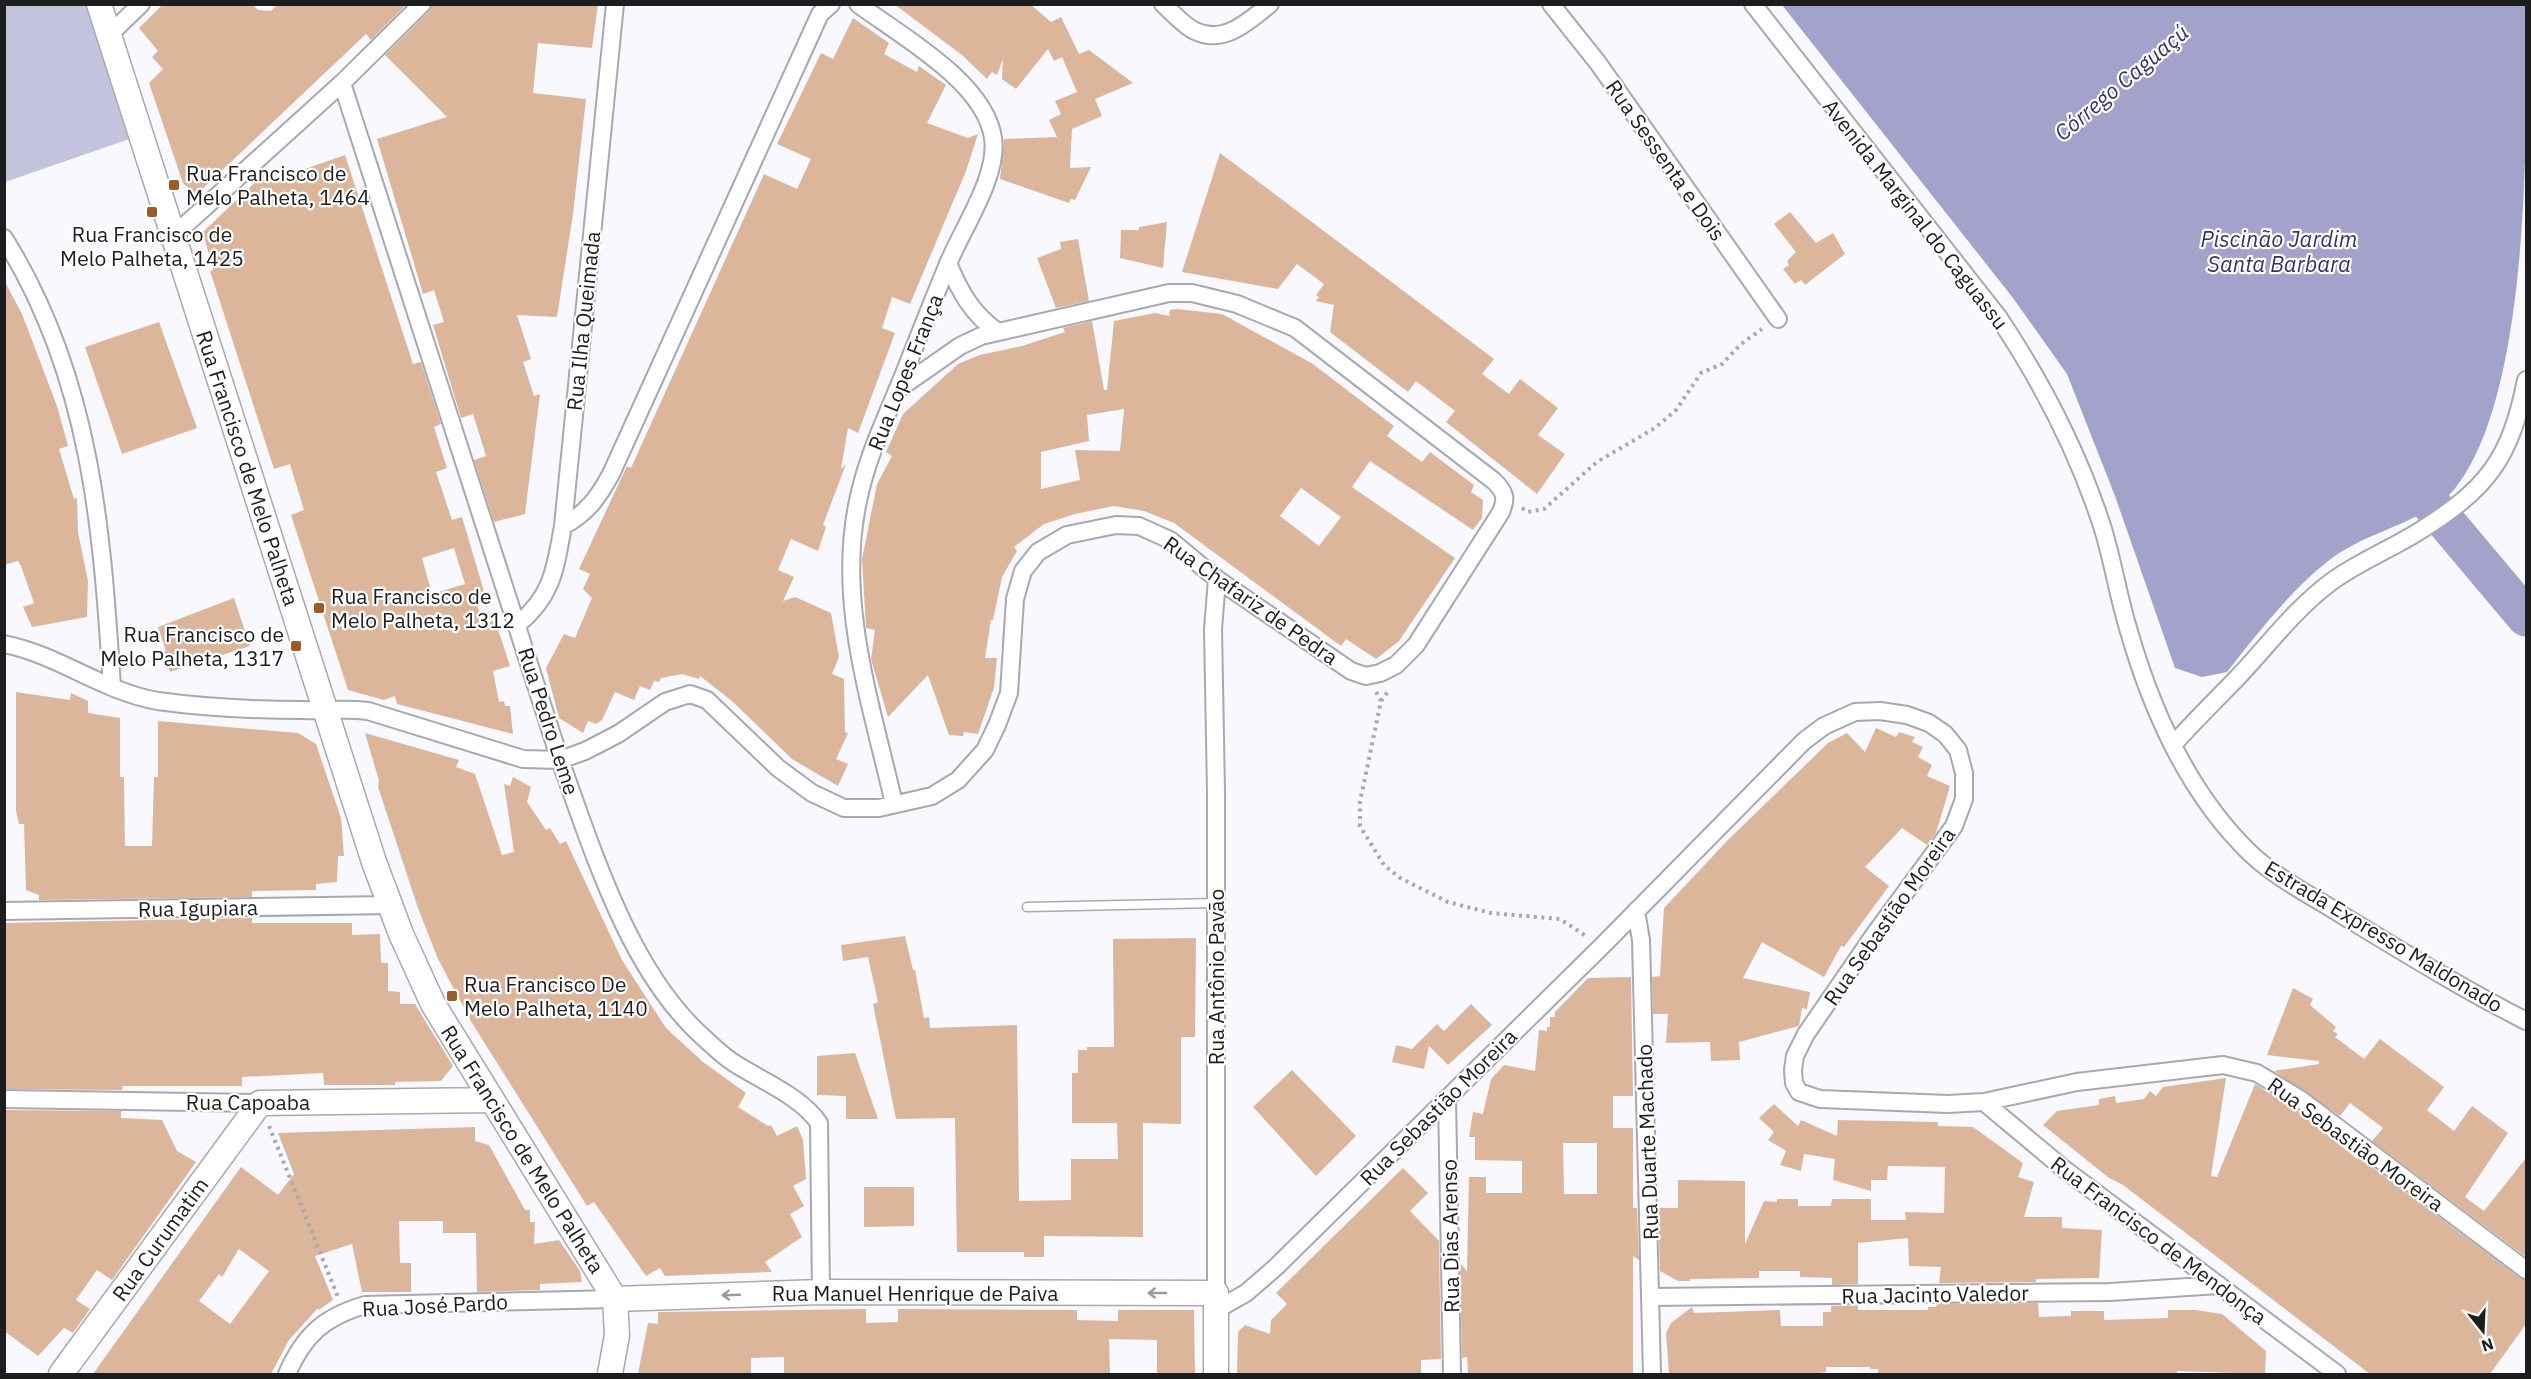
<svg xmlns="http://www.w3.org/2000/svg" width="2531" height="1379" font-family="'IBM Plex Sans',sans-serif">
	<style>
		.green { fill: #c3c3dd }
		.water { fill: #a2a2ca }
		.lines { fill: none; stroke-linecap: round; stroke-linejoin: round }
		.river { stroke: #a2a2ca; stroke-width: 39 }
		.building { fill: #dcb69b; fill-rule: evenodd }
		.lane-casing { stroke: #a8a8b1; stroke-width: 11 }
		.street-casing { stroke: #a8a8b1; stroke-width: 20 }
		.secondary-casing { stroke: #a8a8b1; stroke-width: 27 }
		.path { stroke: #a8a8ad; stroke-width: 4; stroke-dasharray: 3 4.5; stroke-linecap: butt }
		.lane { stroke: #fff; stroke-width: 8 }
		.street { stroke: #fff; stroke-width: 16 }
		.secondary { stroke: #fff; stroke-width: 24 }
		.oneway { stroke: #99999b }
		.poi-dot { fill: #9d5c26; stroke: #fff; stroke-width: 2 }
		.labels { text-anchor: middle; dominant-baseline: central; stroke-width: 4.5; stroke-linejoin: round; paint-order: stroke }
		.street-label { font-size: 21px; fill: #1d1d20; stroke: #fff }
		.poi-label { font-size: 21px; fill: #1d1d20; stroke: #fff; text-anchor: start }
		.water-label { font-size: 22px; font-style: italic; fill: #373367; stroke: #fff }
	</style>
	<rect width="100%" height="100%" fill="#f8f8fe"/>
	<path class="green" d="M4,5H99L141,135L5,182Z"/>
	<path class="water" d="M1782,5H2526C2527,131 2531,398 2453,491C2417,526 2365,531 2327,562C2289,592 2257,634 2227,672L2202,677L2175,668L2115,496L2067,374L2013,298Z"/>
	<g class="lines">
		<path class="river" d="M2395,467L2409,478L2526,617"/>
	</g>
	<path class="building" d="M163,4H252L258,10L271,11L278,4H407L371,40L366,34L196,195L183,183L149,83L163,69L152,57L158,51L139,28Z
		M432,4H598L592,48L538,43L533,93L586,99L573,214L557,317L517,315L531,359L523,362L534,396L540,394L525,514L494,522L474,460L486,456L473,414L461,418L433,325L444,322L434,290L423,294L377,139L447,117L385,55L429,11Z
		M894,4H1030L1051,22L1061,17L1079,54L1089,50L1133,83L1095,99L1102,116L1072,129L1070,168L1091,167L1075,200L1071,199L1069,203L1000,179L1004,139L1057,137L1049,120L1061,114L1055,101L1077,92L1062,57L1054,61L1048,49L1016,89L1002,79L1003,59L997,75L992,72L987,79L962,55Z
		M853,18L889,43L884,54L917,72L919,66L946,85L927,123L968,138L978,134L966,171L910,304L892,297L882,328L895,333L858,433L848,428L841,469L846,464L823,525L826,527L818,551L791,539L778,570L794,577L783,601L795,597L831,613L839,657L832,674L844,679L845,732L848,733L836,759L848,764L838,786L792,759L732,701L700,676L699,679L682,674L661,678L659,682L654,681L650,690L640,686L634,700L615,692L602,720L596,724L588,721L583,733L559,718L546,668L564,634L575,638L592,598L583,589L590,574L579,569L627,466L631,468L764,174L797,189L811,159L777,144L821,53L833,59Z
		M1220,153L1494,359L1482,374L1509,394L1520,379L1558,408L1538,435L1565,454L1537,494L1446,422L1455,411L1416,381L1408,392L1330,332L1334,305L1316,301L1319,297L1316,295L1324,284L1297,264L1278,289L1182,272Z
		M345,155L413,364L421,362L441,424L434,427L447,468L436,472L452,520L462,517L486,598L476,601L483,624L495,620L510,666L493,671L499,702L504,701L505,706H510L513,734L397,704L395,696L384,700L348,690L291,515L304,510L290,464L274,469L210,271L213,270L203,232L265,173L268,182ZM454,548L465,584L432,594L422,558Z
		M1790,212L1816,243L1833,233L1845,254L1805,285L1801,280L1795,284L1783,269L1789,265L1787,261L1796,252L1774,224Z
		M1167,222L1163,268L1120,258L1121,230H1139V227Z
		M1078,239L1089,301L1056,308L1037,258L1061,249L1060,242Z
		M4,280L22,314L57,406L68,446L59,449L74,499L77,498L78,532L88,581L87,617L32,627L23,607L34,603L21,566L18,561L4,565Z
		M1177,309L1222,314L1313,364L1394,426L1387,436L1422,462L1430,452L1474,485L1471,492L1483,500L1482,518L1473,530L1370,461L1352,487L1455,558L1399,641L1376,659L1346,639L1341,646L1174,523L1144,511L1114,506L1075,514L1044,524L1014,547L1017,551L1002,577L993,620H991L985,658H997L994,688L978,734L964,732L963,736L949,735L928,675L888,717L871,659L875,630L866,628L862,559L877,484L892,456L886,452L903,414L958,364L980,355L1022,346L1065,332L1063,328L1092,321L1104,390H1107L1114,321L1155,313L1169,316L1170,310ZM1124,409L1120,451L1075,450L1080,480L1041,489V452L1089,441L1087,415ZM1301,488L1341,517L1319,546L1280,516Z
		M159,322L197,428L122,454L85,347Z
		M234,598L250,646L170,672L162,652L166,651L158,627Z
		M16,692L70,700L71,693L88,701V713L120,718V777H124L125,846H152L154,777H158V721L298,733L316,744L341,818L344,856H338L337,882L316,884V890L252,891V897L39,900V895L26,890L24,824H19L16,811Z
		M1876,728L1896,737L1899,732L1915,737L1912,742L1923,747L1918,757L1932,765L1927,776L1950,786L1936,833L1927,845L1902,828L1865,867L1889,886L1844,947L1841,946L1824,977L1762,942L1743,978L1810,992L1807,1009L1802,1008L1799,1026L1739,1042L1740,1060L1711,1061L1710,1042L1666,1043L1668,1014H1653L1652,977L1660,976L1664,908L1728,840L1828,743L1847,733L1865,752Z
		M365,733L459,760L456,767L475,774L502,855L514,852L504,784L510,786L513,777L531,787L527,802L546,830L550,828L560,844L566,841L622,960L666,1028L703,1062L746,1093L738,1107L768,1126L771,1125L777,1136L797,1126L803,1140L806,1179L793,1186L804,1206L790,1214L802,1237L765,1262L772,1272L665,1276L660,1268L646,1276L594,1202L587,1206L472,1023L438,959L418,908L378,787L379,781Z
		M252,918V923H352V935L380,934L381,963H388V991L400,992V1004H415L453,1066L441,1081L395,1082V1085H324L323,1073L242,1077V1086H123L122,1090L4,1089V923Z
		M905,936L913,970H915L924,1018L929,1017L930,1028L1017,1025L1019,1201L1071,1200V1159H1118L1117,1123H1072V1073H1078V1050H1087V1047H1114L1113,939L1196,938L1195,1037H1181V1124L1143,1123V1237L1044,1236V1257H1024V1252H957L955,1118L896,1119L873,1004L878,1002L868,957L843,961L841,945Z
		M1631,977L1633,1096H1613V1128H1633V1208H1637L1639,1260L1633,1256V1374H1468L1467,1357L1462,1358L1460,1263L1467,1271L1469,1177H1486V1193H1522V1161L1475,1160V1137H1469L1473,1112L1483,1114L1491,1079L1504,1065L1535,1071L1539,1030L1547,1031V1027H1550V1017H1555V1012L1588,978ZM1563,1143H1597V1194H1564Z
		M2293,988L2313,999L2310,1005L2336,1027L2333,1031L2338,1034L2335,1037L2364,1059L2380,1039L2444,1087L2427,1110L2454,1131L2472,1106L2508,1133L2465,1197L2484,1211L2526,1158V1257L2372,1141L2383,1128L2350,1103L2340,1116L2274,1071L2319,1064V1061L2267,1055Z
		M1471,1004L1492,1025L1448,1065L1429,1046L1424,1069L1392,1062L1396,1045L1412,1049L1437,1024L1444,1031Z
		M855,1053L878,1119H846V1096L817,1095V1056Z
		M1292,1070L1356,1136L1316,1176L1253,1107Z
		M2226,1078L2211,1176L2217,1177L2255,1084L2294,1108L2357,1159L2359,1157L2520,1278L2526,1280V1324L2490,1374H2370L2123,1185L2109,1178L2043,1125L2057,1111L2099,1105V1099L2115,1096L2116,1103L2144,1099L2150,1091L2156,1096L2163,1087Z
		M1774,1104L1798,1126L1801,1120L1837,1136L1838,1120L1938,1122V1126L1973,1127L2023,1163L2018,1177L2034,1182L2024,1217H2062V1228L2102,1230L2099,1278L2036,1279V1282L1939,1283L1941,1267L1909,1266L1908,1238L1858,1243V1284L1832,1285V1278L1800,1277V1271H1759V1278L1690,1279V1281H1678L1660,1271L1658,1208H1678V1180L1745,1181V1244L1764,1201L1777,1202V1199H1798V1206H1831L1832,1199H1871V1220H1906L1905,1212L1944,1213L1945,1167L1888,1166L1887,1180H1871V1191L1833,1180L1835,1159L1804,1154L1801,1171L1780,1165L1786,1151L1768,1140L1774,1132L1759,1118Z
		M4,1110L121,1111V1118L162,1120L177,1151L196,1162L112,1280L97,1270L76,1300L90,1309L73,1333L64,1328L38,1356L4,1331Z
		M475,1127V1141L489,1145L525,1210H530V1222H535L534,1244L559,1240L580,1271L582,1282L540,1284V1290L477,1292L476,1233H443V1221H399L400,1263H411V1292H362L352,1244L315,1256L333,1300L319,1310L318,1308L289,1340L271,1374H93L241,1167L278,1195L294,1174L278,1133ZM239,1249L269,1271L230,1324L199,1301L219,1274L222,1277Z
		M1403,1168L1428,1193L1410,1211L1439,1241L1441,1359L1421,1360V1374H1237L1238,1332L1245,1325L1270,1334L1271,1320L1287,1304L1276,1293Z
		M864,1187H914V1226L864,1227Z
		M2038,1303L2039,1317L2071,1316V1311H2104V1320L2168,1318V1310H2195L2222,1314L2266,1351L2265,1374L2177,1371V1374H1878V1369H1870V1367H1826V1372L1811,1374H1669L1666,1333L1671,1323L1692,1307L1694,1313L1780,1310L1781,1326H1823V1312H1831V1306L1858,1305V1310H1928V1307H1936L1937,1304Z
		M866,1309V1323L898,1322V1309L1077,1310V1320L1118,1321V1310H1194L1195,1374H1157V1340L1109,1339L1110,1373L1102,1374H784V1357L751,1358V1374H638L648,1323L658,1324V1312Z"/>
	<g class="lines">
		<defs>
			<path id="lane" d="M1027,907L1216,903"/>
			<path id="street" d="M858,4C901,36 985,82 993,138C999,176 962,229 948,264C931,305 915,346 899,386C883,424 866,461 858,501C836,603 872,706 894,804
				M1163,4C1173,13 1184,26 1195,31C1224,45 1249,21 1270,4
				M1551,4L1598,63L1778,319
				M1753,4L1999,318C2043,384 2079,454 2103,529C2113,562 2118,595 2128,628C2151,709 2189,794 2250,853C2276,878 2312,896 2342,915C2403,952 2463,989 2526,1021
				M109,35L141,4
				M342,83L560,760C593,851 629,971 703,1037C713,1046 723,1056 734,1063C762,1081 800,1096 819,1123L821,1292
				M173,236L342,83L422,4
				M4,238C91,377 102,529 112,687
				M948,263C960,292 972,314 998,332
				M563,526C587,513 598,498 611,474L820,14L831,4
				M518,624C553,595 555,569 563,526L615,4
				M4,644C59,655 104,692 158,701C201,707 260,710 304,710C326,711 346,708 368,711L523,759L560,760L585,751L618,734L665,702L690,694L707,700L778,768L812,793L844,808H879L932,796L958,780L985,750L997,725L1009,693L1015,599L1023,571L1038,552L1067,535L1116,525L1139,526L1170,540L1217,579L1351,671L1366,676L1380,673L1396,665L1416,645L1501,512C1507,498 1505,492 1494,481L1295,328L1237,304L1192,293H1169L981,336L960,346L897,390
				M2173,745C2194,721 2217,699 2239,676C2269,644 2296,608 2331,582C2358,562 2389,550 2418,532C2487,489 2510,460 2526,380
				M4,911L391,905
				M1636,911L1641,940L1652,1374
				M1447,1098L1452,1374
				M4,1099L260,1103
				M1984,1102L2064,1169L2337,1374
				M1216,1293V792L1213,629L1217,579
				M1652,1297L2110,1292L2219,1285
				M1216,1310L1246,1293L1276,1267L1602,946L1804,741L1824,726L1855,712L1880,711L1907,715L1929,723L1945,734L1958,750L1964,773V799L1954,826L1874,935L1806,1034L1795,1056L1793,1070L1794,1083L1799,1092L1820,1099L1948,1104L1984,1102L2077,1082L2223,1065L2257,1073L2300,1099L2526,1270
				M287,1374C304,1335 324,1317 365,1305L615,1299"/>
			<path id="secondary" d="M99,4L374,862L401,934L433,1004L615,1299L617,1335L610,1374
				M615,1299L821,1292L1216,1293V1374
				M61,1374L260,1103L491,1100"/>
		</defs>
		<use href="#lane" class="lane-casing"/>
		<use href="#street" class="street-casing"/>
		<use href="#secondary" class="secondary-casing"/>
		<path class="path" d="M1522,508L1528,512L1544,509L1597,462L1655,428L1676,410L1701,373L1722,364L1741,344L1762,329
			M1376,692L1381,701L1360,802V826L1384,865L1400,878L1448,902L1491,913L1560,919L1586,936
			M1381,701L1390,689
			M269,1126L338,1297"/>
		<use href="#lane" class="lane"/>
		<use href="#street" class="street"/>
		<use href="#secondary" class="secondary"/>
	</g>
	<defs><path id="oneway-shaft" d="M-6 0H5M1.5-3L5.5 0L1.5 3" fill="none" stroke-width="1.6" stroke-linecap="round" stroke-linejoin="round" transform="scale(1.5)"/></defs>
	<g class="oneway">
		<use href="#oneway-shaft" transform="translate(1157 1293) rotate(-180)"/>
		<use href="#oneway-shaft" transform="translate(731 1295) rotate(178)"/>
	</g>
	<g class="poi-dot">
		<rect x="168" y="179" width="12" height="12" rx="3"/>
		<rect x="146" y="206" width="12" height="12" rx="3"/>
		<rect x="313" y="602" width="12" height="12" rx="3"/>
		<rect x="290" y="640" width="12" height="12" rx="3"/>
		<rect x="446" y="990" width="12" height="12" rx="3"/>
	</g>
	<g class="labels">
		<g class="street-label">
			<text transform="translate(1666 160) rotate(55)">Rua Sessenta e Dois</text>
			<text transform="translate(1916 214) rotate(52)">Avenida Marginal do Caguassu</text>
			<text transform="translate(583 321) rotate(-84)">Rua Ilha Queimada</text>
			<text transform="translate(905 372) rotate(-68)">Rua Lopes França</text>
			<text transform="translate(248 468) rotate(72)">Rua Francisco de Melo Palheta</text>
			<text transform="translate(1251 600) rotate(35)">Rua Chafariz de Pedra</text>
			<text transform="translate(549 721) rotate(72)">Rua Pedro Leme</text>
			<text transform="translate(198 908) rotate(-1)">Rua Igupiara</text>
			<text transform="translate(1889 916) rotate(-55)">Rua Sebastião Moreira</text>
			<text transform="translate(2384 936) rotate(31)">Estrada Expresso Maldonado</text>
			<text transform="translate(1216 977) rotate(-90)">Rua Antônio Pavão</text>
			<text x="248" y="1102">Rua Capoaba</text>
			<text transform="translate(1438 1107) rotate(-45)">Rua Sebastião Moreira</text>
			<text transform="translate(1647 1142) rotate(-92)">Rua Duarte Machado</text>
			<text transform="translate(2356 1144) rotate(36)">Rua Sebastião Moreira</text>
			<text transform="translate(523 1149) rotate(58)">Rua Francisco de Melo Palheta</text>
			<text transform="translate(1450 1236) rotate(-91)">Rua Dias Arenso</text>
			<text transform="translate(160 1239) rotate(-54)">Rua Curumatim</text>
			<text transform="translate(2159 1240) rotate(37)">Rua Francisco de Mendonça</text>
			<text x="915" y="1293">Rua Manuel Henrique de Paiva</text>
			<text transform="translate(1935 1294) rotate(-1)">Rua Jacinto Valedor</text>
			<text transform="translate(435 1305) rotate(-3)">Rua José Pardo</text>
		</g>
		<g class="poi-label">
			<text x="186" y="173">Rua Francisco de<tspan x="186" dy="24">Melo Palheta, 1464</tspan></text>
			<text x="152" y="234" text-anchor="middle">Rua Francisco de<tspan x="152" dy="24">Melo Palheta, 1425</tspan></text>
			<text x="331" y="596">Rua Francisco de<tspan x="331" dy="24">Melo Palheta, 1312</tspan></text>
			<text x="284" y="634" text-anchor="end">Rua Francisco de<tspan x="284" dy="24">Melo Palheta, 1317</tspan></text>
			<text x="464" y="984">Rua Francisco De<tspan x="464" dy="24">Melo Palheta, 1140</tspan></text>
		</g>
		<g class="water-label">
			<text transform="translate(2121 82) rotate(-40)">Córrego Caguaçú</text>
			<text x="2279" y="238">Piscinão Jardim<tspan x="2279" dy="25">Santa Barbara</tspan></text>
		</g>
	</g>
	<rect width="2531" height="1379" fill="none" stroke="#1d1d20" stroke-width="12"/>
	<g transform="translate(2483 1331) rotate(162)" stroke="#ffffff" stroke-width="4.5" paint-order="stroke">
	<path d="M0-4.5L10 22L0 15L-10 22Z" fill="#1d1d20"/>
	<text y="-9" font-size="16" font-weight="bold" text-anchor="middle" fill="#1d1d20">N</text>
	</g>
</svg>
